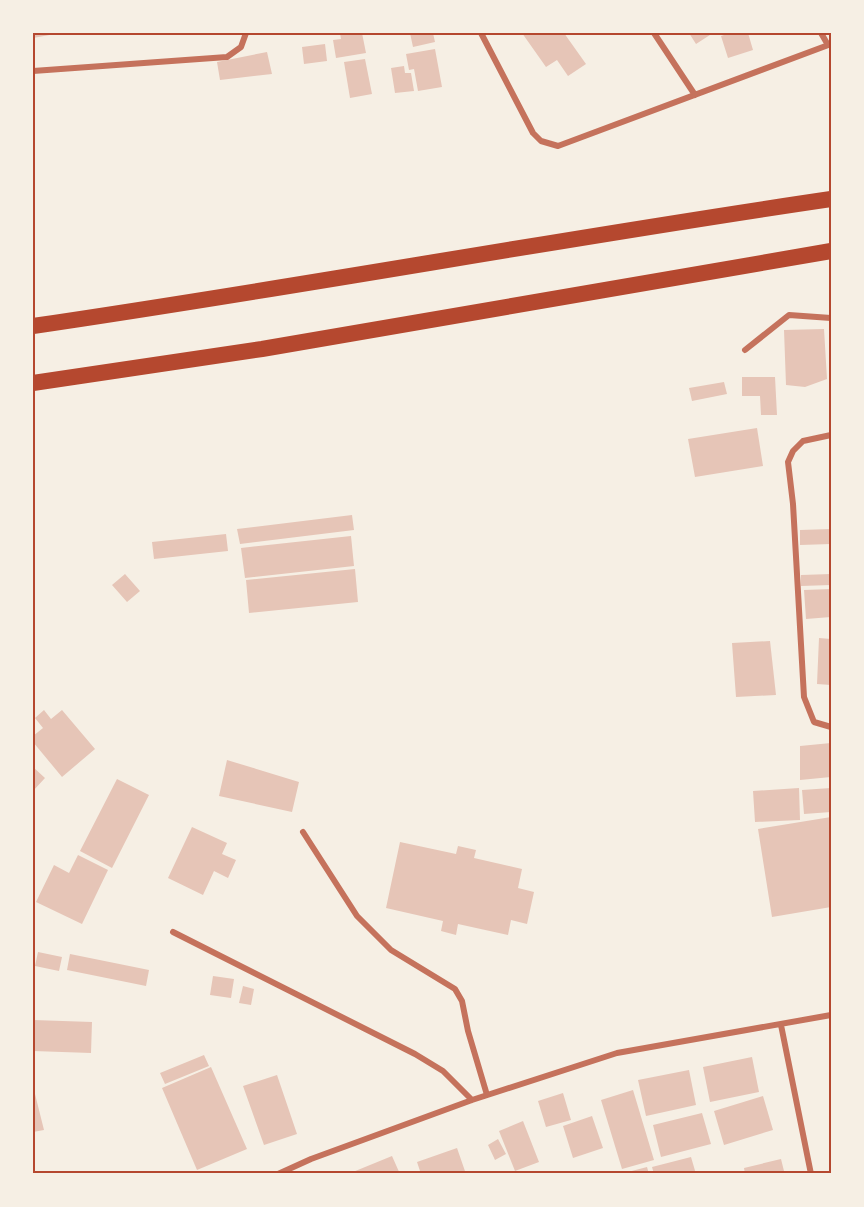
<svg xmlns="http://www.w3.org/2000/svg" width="864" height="1207" font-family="Lora,serif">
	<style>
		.building { fill: #e6c5b7 }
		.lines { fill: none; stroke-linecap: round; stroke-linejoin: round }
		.minor { stroke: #c5725c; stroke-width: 6 }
		.trunk { stroke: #b5482f; stroke-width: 16 }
		.neatline { fill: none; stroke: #b5482f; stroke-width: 2 }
	</style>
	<rect width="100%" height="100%" fill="#f6efe4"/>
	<path class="building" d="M33,33H55V34L33,38Z
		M340,33H362L366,53L336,58L333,40L341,39Z
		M410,33H433L435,42L413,47Z
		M522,33H564L586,64L568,76L557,60L546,67Z
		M689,33H713L696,44Z
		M730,33H748L753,50L728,58L721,36Z
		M325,44L327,61L304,64L302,47Z
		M435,49L442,87L418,91L414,69L409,70L406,54Z
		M267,52L272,74L220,80L217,62Z
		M365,59L372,94L350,98L344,62Z
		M404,66L405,73H411L414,91L395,93L391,68Z
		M824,329L827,379L805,387L786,385L784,330Z
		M742,377H775L777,415H761L760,396H742Z
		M724,382L727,394L692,401L689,388Z
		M757,428L763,466L695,477L688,439Z
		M352,515L354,530L240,544L237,529Z
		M831,529V544L800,545V530Z
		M226,534L228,551L154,559L152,542Z
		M351,536L354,566L245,578L241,548Z
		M355,569L358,602L249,613L246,580Z
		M125,574L140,591L127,602L112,585Z
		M831,574V585L801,586V575Z
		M831,589V617L806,619L804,590Z
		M819,638L831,639V685L817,684Z
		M770,641L776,695L736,697L732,643Z
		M44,710L51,719L62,710L95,749L62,777L33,742V736L43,728L35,718Z
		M831,743V777L800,780V746Z
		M227,760L299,782L292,812L219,796Z
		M33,767L45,778L33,791Z
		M117,779L149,795L112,868L80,851Z
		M799,788L800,820L755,822L753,791Z
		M831,788V812L804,814L802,790Z
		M831,817V907L772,917L758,829Z
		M192,827L227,843L222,854L236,860L228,878L214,871L203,895L168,878Z
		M400,842L456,854L458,846L476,850L474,858L522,869L518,888L534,892L527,924L511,920L508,935L458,924L456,935L441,931L443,921L386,908Z
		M78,855L108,870L82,924L36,902L54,865L69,873Z
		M38,952L62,957L59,971L35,966Z
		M70,954L149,970L146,986L67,970Z
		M213,976L234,979L231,998L210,995Z
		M243,986L254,989L251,1005L239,1003Z
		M33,1020L92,1022L91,1053L33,1051Z
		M204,1055L209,1066L165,1084L160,1073Z
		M752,1057L759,1092L710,1102L703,1067Z
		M211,1067L247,1149L197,1170L162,1088Z
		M689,1070L696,1105L646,1116L638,1080Z
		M277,1075L297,1134L264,1145L243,1086Z
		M33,1086L44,1130L33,1132Z
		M633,1090L654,1160L622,1169L601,1100Z
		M563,1093L571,1120L546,1127L538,1101Z
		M763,1096L773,1130L724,1145L714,1111Z
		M702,1113L711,1144L661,1157L653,1125Z
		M592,1116L603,1148L573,1158L563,1126Z
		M523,1121L539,1162L515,1171L499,1131Z
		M498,1139L506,1154L495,1160L488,1145Z
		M457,1148L466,1174H421L417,1162Z
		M392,1156L400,1174H348Z
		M691,1157L696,1174H654L652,1167Z
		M781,1159L784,1171L745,1174L744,1168Z
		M647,1167L649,1174H624V1173Z"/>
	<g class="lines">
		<path class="minor" d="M481,33L533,133L541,141L558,146L831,44
			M654,33L695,95
			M821,33L828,45
			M33,71L227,57L241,47L246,33
			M745,350L789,315L831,318
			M831,435L803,441L793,451L788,462L793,504L804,697L814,722L831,727
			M303,832L357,916L391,950L455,989L462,1001L468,1031L487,1095
			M173,932L415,1054L443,1071L472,1100
			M781,1025L811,1174
			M278,1174L311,1159L472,1100L617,1053L831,1015"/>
		<path class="trunk" d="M33,326C300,287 564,238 831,199
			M33,383L262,349L831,251"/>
	</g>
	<rect width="864" height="1207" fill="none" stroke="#f6efe4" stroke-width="69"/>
	<rect x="34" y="34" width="796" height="1138" class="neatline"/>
</svg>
